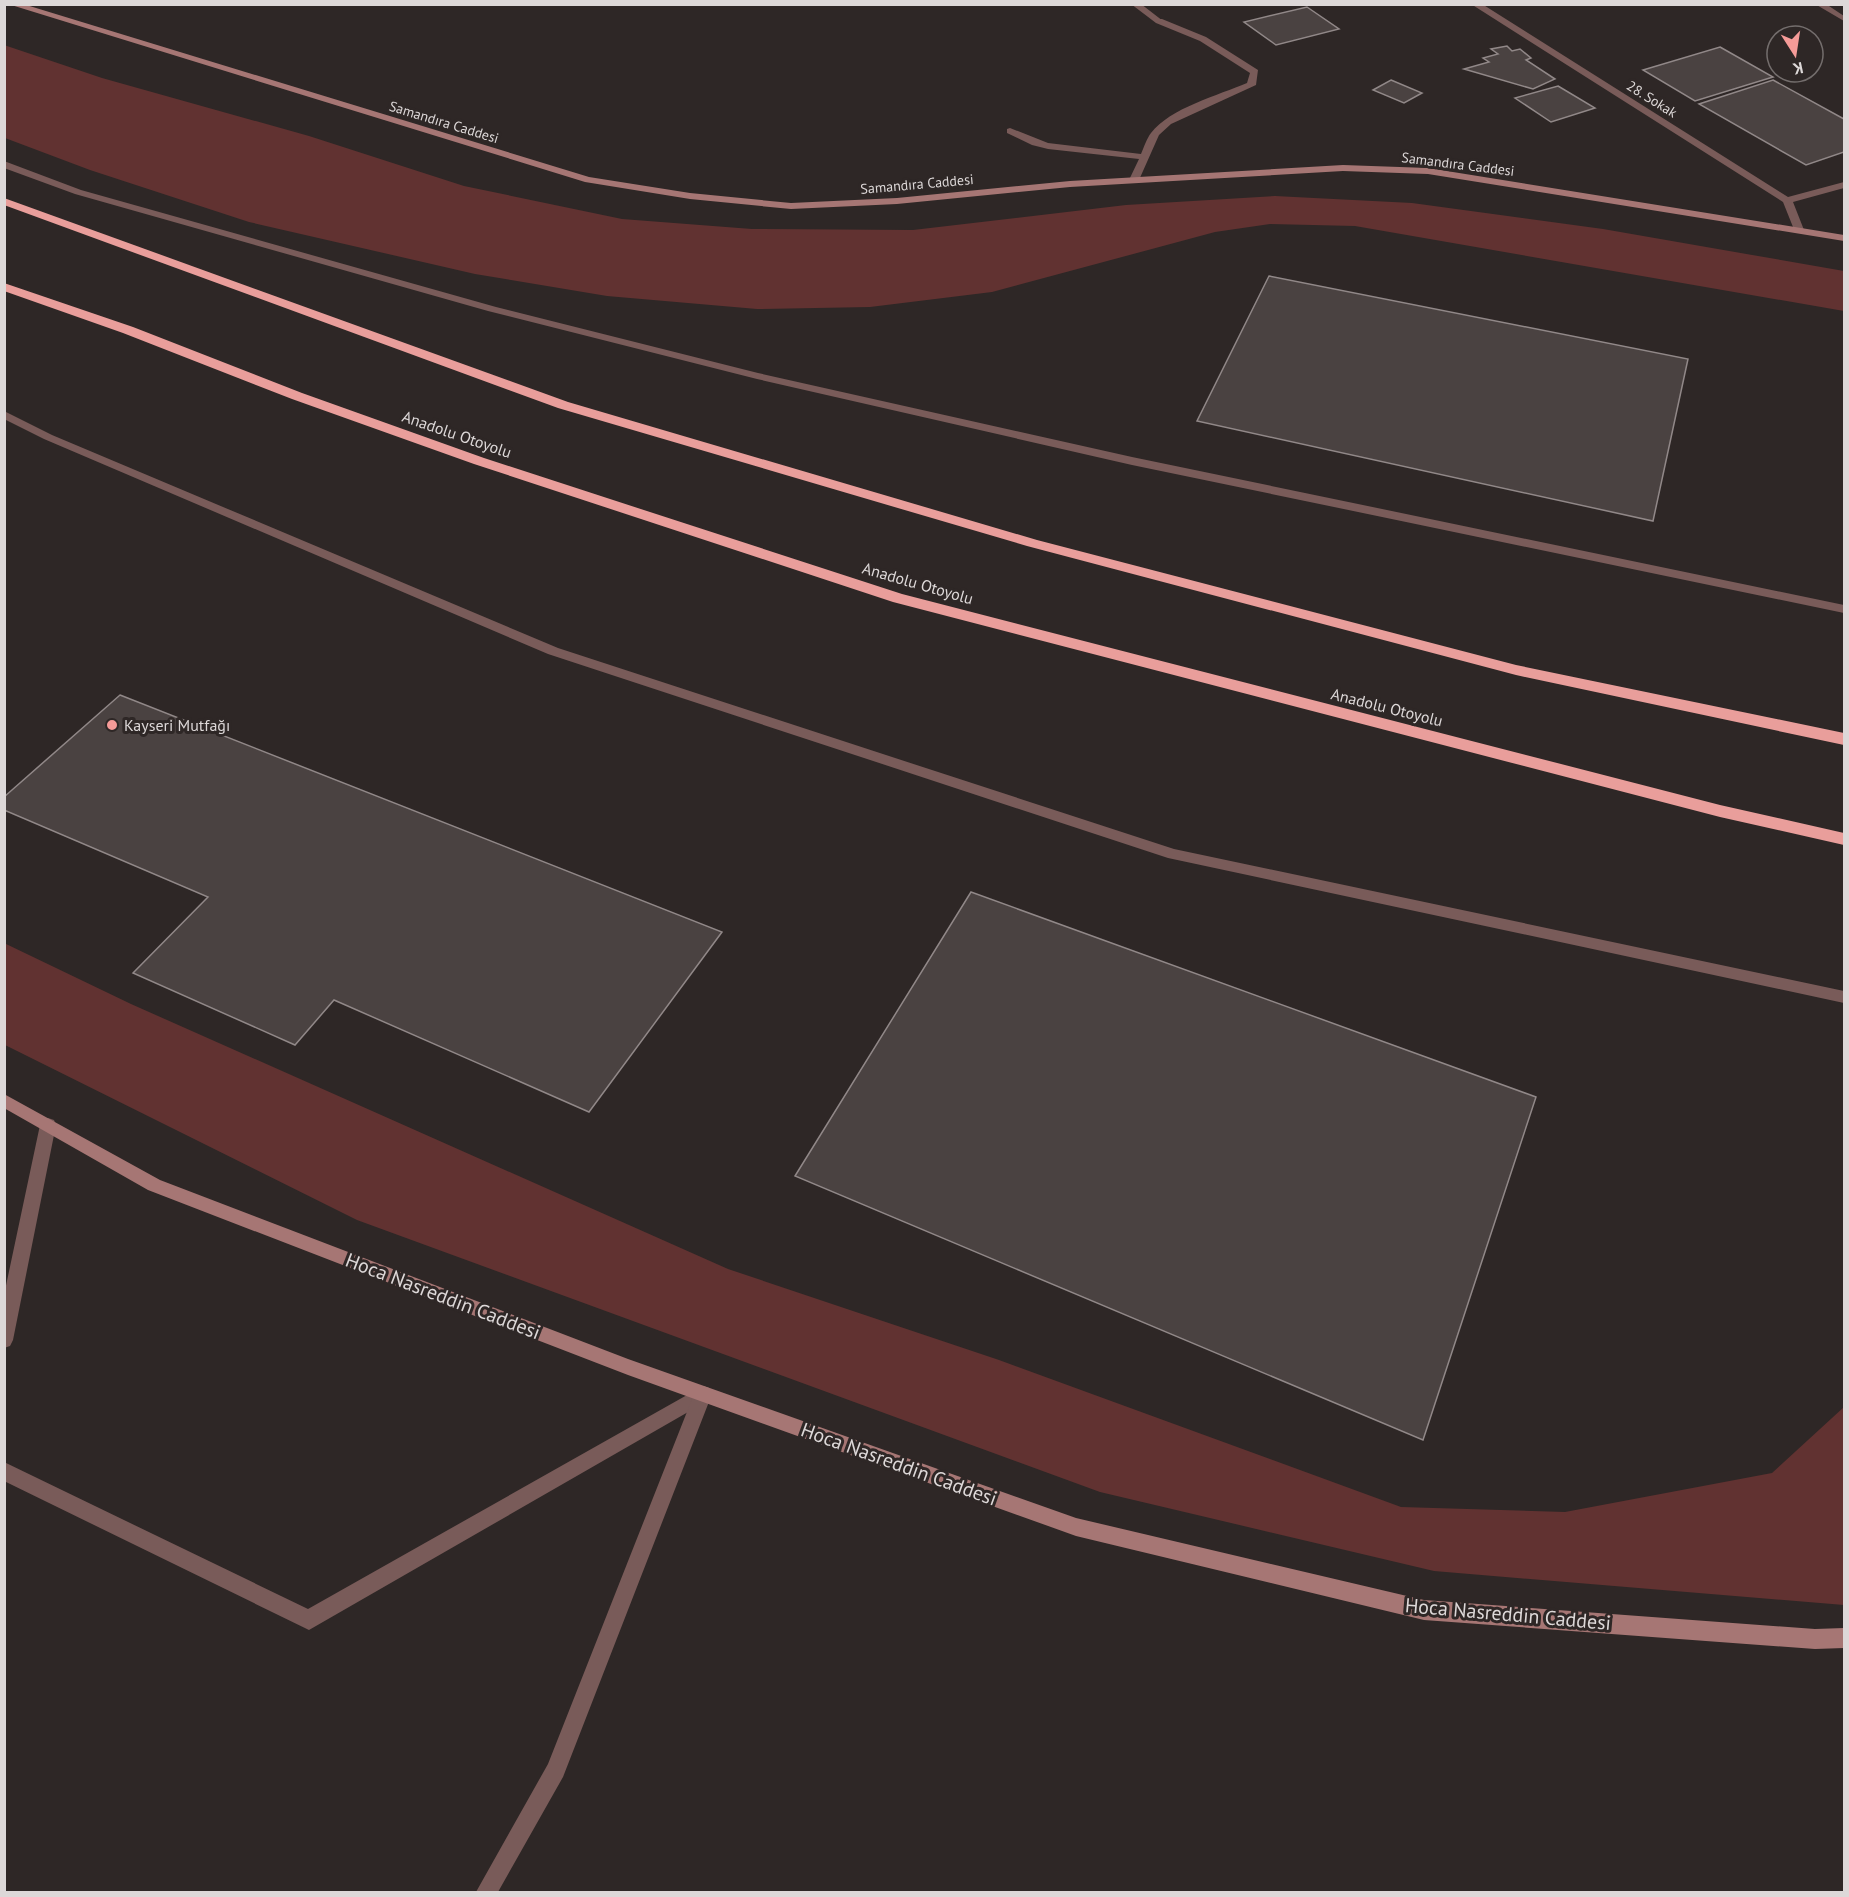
<svg xmlns="http://www.w3.org/2000/svg" width="1849" height="1897" font-family="'PT Sans',sans-serif">
	<style>
		.green { fill: #613231 }
		.building { fill: #4a4241; stroke: #918888; stroke-width: 1.5 }
		.lines { fill: none; stroke-linecap: round; stroke-linejoin: round }
		.service { fill: #795b59; fill-rule: evenodd }
		.minor { fill: #795b59; fill-rule: evenodd }
		.tertiary { fill: #795b59; fill-rule: evenodd }
		.secondary { fill: #a67674; fill-rule: evenodd }
		.motorway { fill: #e99e9b; fill-rule: evenodd }
		.poi-dot { fill: #f59b98; stroke: #2e2726; stroke-width: 2 }
		.labels { text-anchor: middle; dominant-baseline: central; stroke-width: 6; stroke-linejoin: round; paint-order: stroke }
		.far-street-label { font-size: 14px; fill: #ddd8d8; stroke: #2e2726 }
		.street-label { font-size: 16px; fill: #ddd8d8; stroke: #2e2726 }
		.poi-label { font-size: 16px; fill: #ddd8d8; stroke: #2e2726; text-anchor: start }
		.near-street-label { font-size: 20px; fill: #ddd8d8; stroke: #2e2726 }
	</style>
	<rect width="100%" height="100%" fill="#2e2726"/>
	<path class="green" d="M4,45L102,78L309,136L464,186L622,219L752,229L913,230L1126,205L1275,196L1412,203L1603,229L1844,271V311L1355,226L1270,224L1215,232L992,292L870,307L757,309L607,296L475,274L249,222L90,170L5,138Z
		M4,943L131,1004L728,1269L999,1360L1401,1507L1565,1512L1772,1473L1844,1407V1605L1434,1571L1100,1492L357,1220L5,1045Z"/>
	<path class="building" d="M1307,7L1339,29L1276,45L1244,22Z
		M1507,46L1512,51L1520,49L1531,58L1526,60L1555,79L1533,89L1464,69L1489,62L1483,58L1498,54L1491,49Z
		M1720,47L1773,77L1695,101L1643,70Z
		M1391,80L1422,93L1404,103L1373,90Z
		M1773,80L1844,119V152L1806,165L1699,104Z
		M1558,86L1595,108L1551,122L1515,98Z
		M1269,276L1688,359L1653,521L1197,421Z
		M120,695L722,932L589,1112L334,1000L295,1045L133,973L208,897L4,810V797Z
		M971,892L1536,1097L1423,1440L795,1176Z"/>
	<g class="lines">
		<path class="service" d="M1156,19H1162L1206,37L1258,70L1256,85L1171,124L1159,135L1139,180L1134,183L1129,180L1139,159L1048,149L1032,145L1007,133V129L1010,128L1048,143L1141,154C1144,147 1147,138 1151,133C1170,108 1219,95 1247,83L1250,73L1200,41L1156,23Z
			M4,161L81,190L496,307L758,373L1132,457L1844,605V613L1132,465L757,379L488,311L75,194L4,168Z
			M4,411L52,435L558,648L1174,849L1844,991V1003L1168,858L548,654L44,439L4,419Z"/>
		<path class="minor" d="M1131,4H1141L1163,21L1156,23Z
			M1471,4H1482L1788,197L1844,182V188L1793,202L1804,230L1795,232L1783,202Z
			M1815,4H1826L1844,16V21Z
			M48,1118L54,1120L56,1125L13,1340L10,1346L4,1348V1295L40,1125L42,1120Z
			M703,1386L709,1388L712,1394L709,1400L309,1630L4,1481V1462L308,1609Z"/>
		<path class="tertiary" d="M703,1386L709,1388L712,1394L563,1777L498,1892H476L548,1764L694,1394L697,1388Z"/>
		<path class="secondary" d="M8,4H23L589,177L690,193L791,203L897,198L1070,181L1343,165L1428,168L1844,235V241L1428,174L1343,171L1070,187L897,204L791,209L690,199L585,182Z
			M4,1094L160,1180L628,1359L1076,1518L1424,1600L1815,1629L1844,1628V1648L1815,1649L1424,1620L1076,1536L628,1375L148,1190L4,1108Z"/>
		<path class="motorway" d="M4,198L568,402L1037,540L1516,665L1844,733V745L1516,675L1027,546L558,408L4,205Z
			M4,283L133,327L302,393L484,458L902,594L1720,805L1844,833V845L1720,817L893,602L474,464L292,399L123,333L4,291Z"/>
	</g>
	<circle class="poi-dot" cx="112" cy="725" r="6"/>
	<g class="labels">
		<g class="far-street-label">
			<text transform="translate(1652 99) rotate(32)">28. Sokak</text>
			<text transform="translate(444 122) rotate(17)">Samandıra Caddesi</text>
			<text transform="translate(1458 164) rotate(7)">Samandıra Caddesi</text>
			<text transform="translate(917 184) rotate(-5)">Samandıra Caddesi</text>
		</g>
		<g class="street-label">
			<text transform="translate(457 434) rotate(19)">Anadolu Otoyolu</text>
			<text transform="translate(918 583) rotate(16)">Anadolu Otoyolu</text>
			<text transform="translate(1387 707) rotate(14)">Anadolu Otoyolu</text>
		</g>
		<g class="poi-label">
			<text x="124" y="725">Kayseri Mutfağı</text>
		</g>
		<g class="near-street-label">
			<text transform="translate(443 1296) rotate(21)">Hoca Nasreddin Caddesi</text>
			<text transform="translate(899 1464) rotate(20)">Hoca Nasreddin Caddesi</text>
			<text transform="translate(1508 1614) rotate(5)">Hoca Nasreddin Caddesi</text>
		</g>
	</g>
	<rect width="1849" height="1897" fill="none" stroke="#ddd8d8" stroke-width="12"/>
	<g transform="translate(1795 54) rotate(168)"><circle r="28" fill="#2e2726" stroke="#746e6d" stroke-width="1.5"/>
	<path d="M0-4.5L10 22L0 15L-10 22Z" fill="#f59b98"/>
	<text y="-9" font-size="16" font-weight="bold" text-anchor="middle" fill="#ddd8d8">K</text>
	</g>
</svg>
